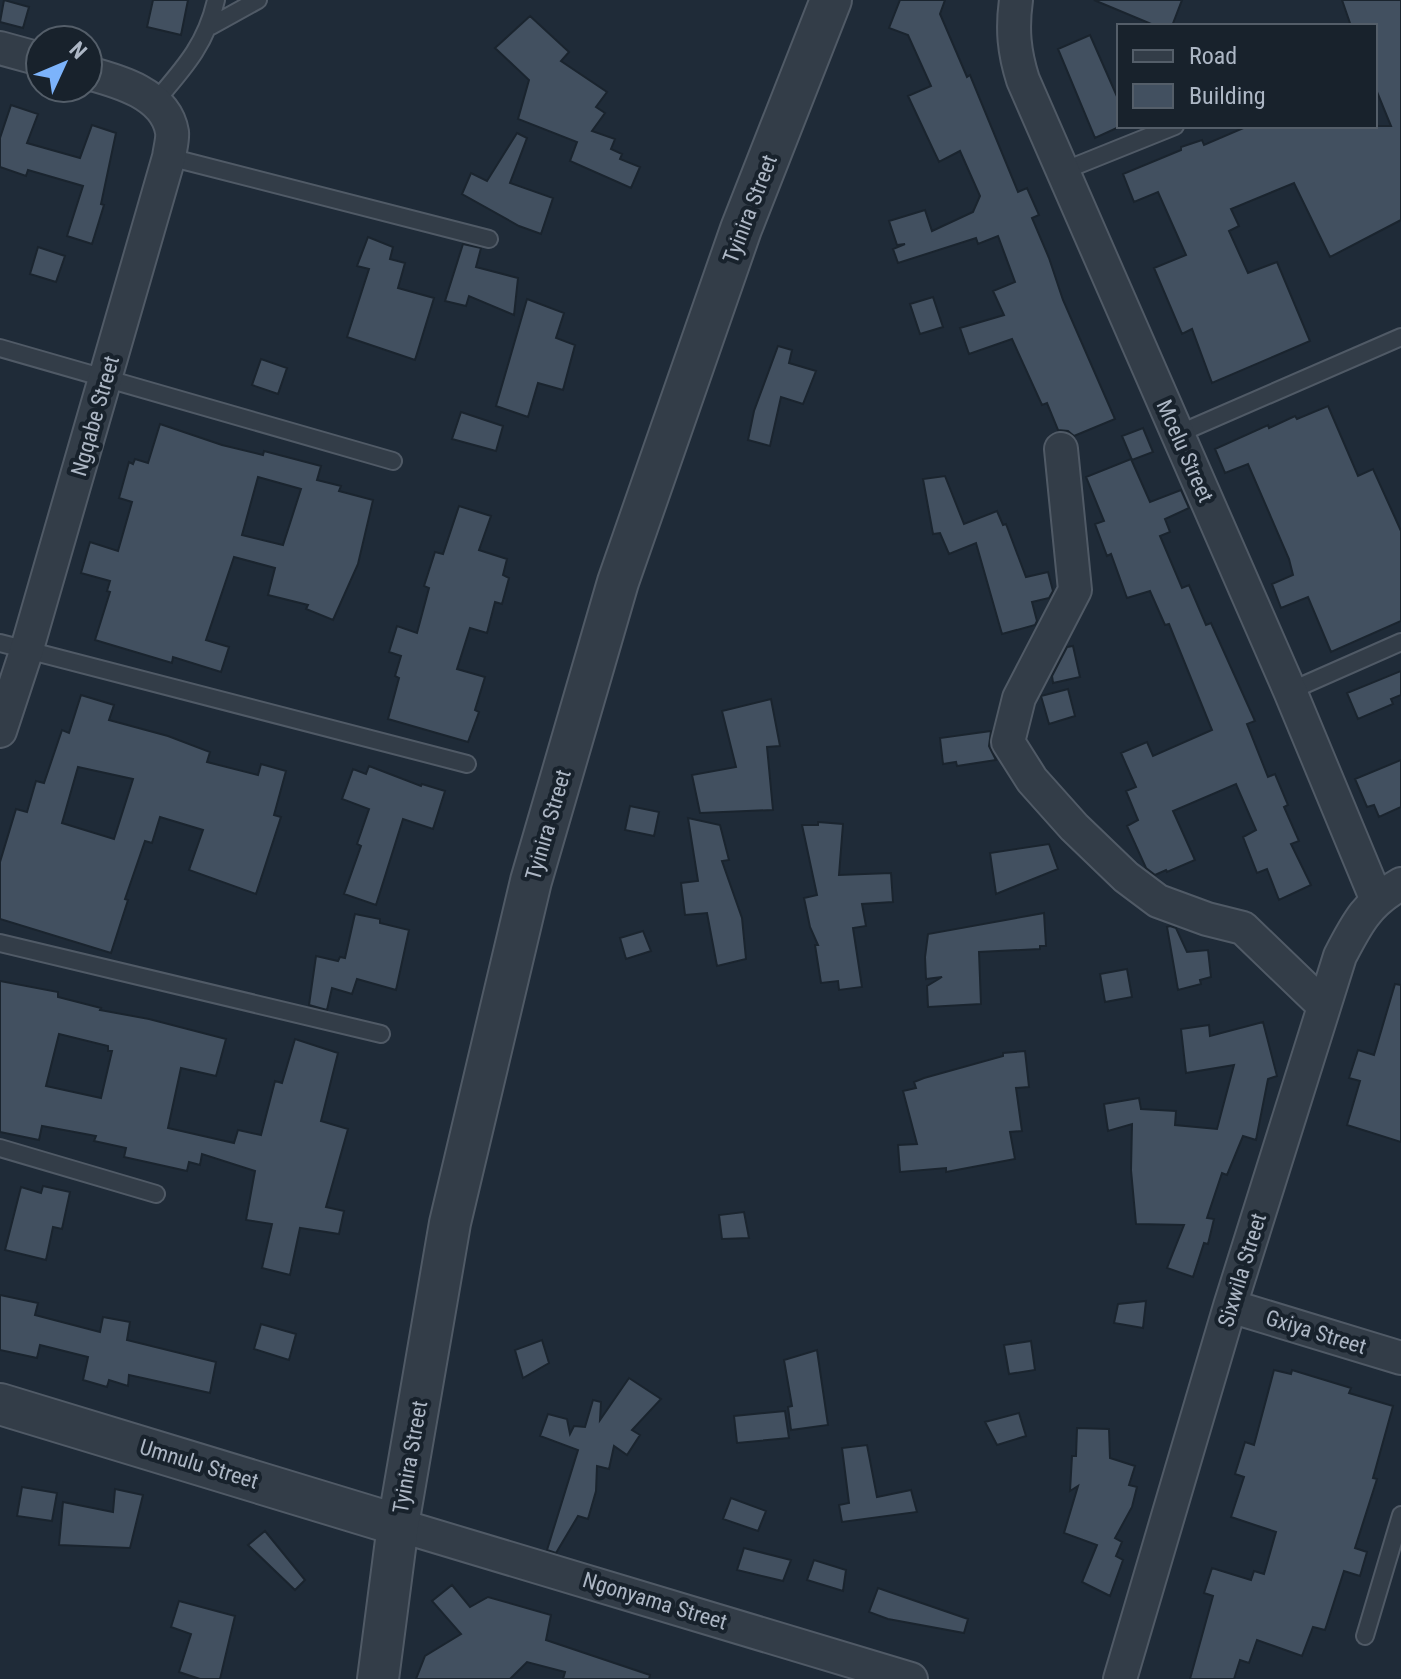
<svg xmlns="http://www.w3.org/2000/svg" width="1401" height="1679" font-family="'Roboto Condensed',sans-serif">
	<style>
		.building { fill: #425060; stroke: #1a242e; stroke-width: 2; fill-rule: evenodd }
		.lines { fill: none; stroke-linecap: round; stroke-linejoin: round }
		.service-casing { stroke: #505a66; stroke-width: 20 }
		.minor-casing { stroke: #505a66; stroke-width: 36 }
		.tertiary-casing { stroke: #505a66; stroke-width: 44 }
		.service { stroke: #333d48; stroke-width: 16 }
		.minor { stroke: #333d48; stroke-width: 32 }
		.tertiary { stroke: #333d48; stroke-width: 40 }
		.labels { text-anchor: middle; dominant-baseline: central; stroke-width: 8; stroke-linejoin: round; paint-order: stroke }
		.street-label { font-size: 22px; fill: #adb7c5; stroke: #18222c }
	</style>
	<rect width="100%" height="100%" fill="#1f2b38"/>
	<path class="building" d="M4,0L29,7L23,28L0,22Z
		M153,0H188L181,35L147,27Z
		M900,0H945L940,14L967,77L970,75L1018,192L1027,188L1039,215L1032,218L1049,258L1063,300L1115,419L1074,436L1068,431L1058,430L1047,403L1042,405L1012,339L969,354L960,328L1004,315L993,291L1015,282L998,236L978,244L976,238L898,263L893,249L905,244L897,245L889,221L925,210L932,231L973,212L980,196L960,151L939,162L908,96L931,86L908,35L889,28Z
		M1094,0H1182L1172,26H1156Z
		M1342,0H1401V220L1330,257L1294,183L1231,209L1239,226L1229,231L1248,273L1277,262L1310,341L1212,383L1192,329L1182,334L1154,268L1186,255L1158,192L1134,202L1123,174L1181,150V147L1202,140L1204,145L1248,126H1391L1375,87V26H1351Z
		M530,16L569,52L561,61L607,92L596,107L605,113L592,131L615,139L611,149L622,154L620,159L640,167L631,188L570,161L577,142L518,119L529,80L495,48Z
		M1090,35L1119,101V127L1095,138L1058,49Z
		M11,105L38,114L27,143L80,158L92,125L116,133L101,204L104,205L92,244L67,236L83,186L28,170L26,176L0,167V138Z
		M517,133L527,138L510,183L553,198L541,234L519,226L462,194L471,173L487,181Z
		M368,237L393,247L390,259L405,263L398,288L434,298L415,360L347,337L369,269L357,266Z
		M463,244L481,248L476,267L518,278L514,315L469,296L466,306L445,301Z
		M38,247L65,256L56,282L30,274Z
		M933,297L943,327L920,334L910,304Z
		M527,299L564,313L556,338L575,345L563,390L538,383L528,417L496,406Z
		M778,346L792,350L789,363L816,371L803,404L781,397L770,446L748,440L754,411Z
		M261,359L287,368L278,394L252,385Z
		M1328,406L1358,476L1373,469L1401,531V621L1331,652L1308,597L1281,608L1272,584L1293,575L1289,559L1248,464L1225,473L1215,449L1268,425L1269,428L1295,416L1297,419Z
		M461,412L503,426L496,451L452,439Z
		M160,424L222,445L263,455L264,451L321,466L317,480L341,486L339,491L373,500L358,564L333,620L306,609L308,605L268,595L275,568L234,557L206,640L229,647L221,672L173,657L172,663L95,640L110,592L107,591L110,581L81,573L90,542L118,551L132,502L119,498L129,462L133,464L135,459L148,463ZM258,477L301,489L283,545L242,535Z
		M1143,428L1153,452L1132,460L1122,436Z
		M1131,459L1150,502L1181,490L1189,508L1165,519L1170,532L1160,536L1182,588L1189,585L1206,625L1211,623L1255,721L1247,724L1268,777L1275,774L1288,805L1284,807L1299,841L1291,844L1311,885L1279,900L1267,869L1257,873L1243,837L1256,830L1236,784L1173,811L1195,860L1167,872L1166,870L1155,875L1146,868L1127,826L1138,820L1126,791L1136,787L1121,753L1147,742L1153,756L1212,730L1169,624L1165,625L1150,591L1127,598L1111,554L1107,556L1095,524L1104,521L1086,477Z
		M945,476L964,524L997,511L1003,525L1006,524L1026,577L1048,572L1053,591L1049,598L1032,602L1037,621L1035,625L1002,634L976,543L949,554L940,533L933,534L923,479Z
		M459,506L491,516L479,550L507,559L503,575L509,578L502,604L495,602L487,633L470,628L457,669L485,677L475,710L479,712L468,742L388,719L399,678L395,676L401,656L389,652L397,626L417,633L429,588L424,586L435,552L443,554Z
		M1073,646L1080,677L1053,683L1052,676L1067,647Z
		M1401,671V695L1391,699L1393,704L1358,719L1347,693Z
		M1068,689L1075,716L1049,724L1041,696Z
		M81,695L114,705L109,720L168,736L210,752L207,762L258,775L261,764L286,771L274,815L281,817L256,894L189,870L203,830L160,817L152,843L145,841L125,899L128,900L111,953L0,919V862L16,809L27,812L36,781L44,783L62,730L69,733ZM78,767L133,779L114,839L62,823Z
		M771,699L780,746L767,747L773,810L700,813L692,775L736,767L722,711Z
		M991,731L989,746L996,760L957,766L956,762L943,764L940,738Z
		M1401,760V807L1379,817L1374,805L1367,807L1355,779Z
		M369,766L421,786L422,784L445,791L433,829L403,819L376,905L344,894L361,846L357,844L369,809L342,799L353,769L366,774Z
		M630,806L659,812L654,836L625,830Z
		M688,818L720,825L729,860L722,861L742,918L746,959L717,966L707,913L685,915L681,883L698,881Z
		M818,822L843,824L839,875L891,873L893,902L862,904L866,926L853,928L862,987L839,990L838,981L821,983L815,945H818L810,927L804,898L817,895L802,825H818Z
		M1049,844L1058,869L996,894L990,853Z
		M1044,913L1046,946H1040V949L979,952L981,1004L928,1007L927,986L942,977L926,979L925,957L928,934Z
		M355,914L380,919V923L409,930L396,990L357,979L352,994L332,988L327,1010L309,1005L316,956L338,961L340,957L345,958Z
		M1170,926L1176,928L1187,952L1208,950L1211,977L1200,980L1201,984L1178,990L1167,927Z
		M643,931L651,951L626,959L620,938Z
		M1127,969L1132,997L1105,1002L1100,974Z
		M0,981L58,992V997L101,1008L100,1010L149,1019L226,1039L216,1076L181,1068L168,1128L234,1143L238,1130L261,1135L275,1081L282,1083L295,1039L338,1053L321,1121L348,1129L326,1207L344,1211L339,1234L300,1228L290,1275L262,1268L272,1224L246,1220L255,1171L202,1154L200,1165L189,1162L187,1171L124,1157L126,1148L94,1141L96,1136L42,1126L39,1140L0,1132ZM59,1034L108,1046V1051H112L101,1098L46,1086Z
		M1395,984L1401,985V1142L1347,1125L1360,1081L1349,1078L1358,1050L1374,1055Z
		M1263,1022L1277,1076L1268,1079L1256,1140L1243,1136L1227,1175L1222,1173L1207,1218L1214,1219L1208,1244L1204,1243L1193,1277L1167,1268L1184,1225L1136,1224L1131,1170L1132,1124L1108,1131L1104,1104L1139,1098L1141,1109L1176,1111L1175,1125L1217,1129L1234,1065L1186,1073L1181,1029L1209,1025L1210,1036Z
		M1025,1051L1029,1087L1016,1088L1022,1131L1010,1132L1015,1159L946,1172V1168L900,1172L898,1145L917,1144L903,1091L916,1088L914,1082L924,1078L1003,1056V1053Z
		M43,1186L70,1192L62,1229L53,1227L46,1260L5,1250L21,1187L41,1193Z
		M744,1212L749,1238L722,1239L719,1215Z
		M0,1295L38,1303L35,1315L100,1332L103,1317L130,1322L127,1340L216,1362L210,1393L129,1375L128,1386L109,1380L107,1387L83,1380L88,1357L40,1345L37,1358L0,1350Z
		M1146,1301L1143,1328L1114,1323L1118,1304Z
		M261,1324L296,1334L289,1360L254,1349Z
		M542,1340L549,1363L523,1378L515,1350Z
		M1031,1341L1035,1370L1009,1374L1004,1345Z
		M817,1350L828,1425L791,1430L788,1407L792,1406L784,1360Z
		M1274,1370L1291,1374L1292,1370L1351,1388L1349,1393L1393,1406L1373,1478L1377,1479L1355,1548L1367,1552L1360,1576L1344,1571L1325,1630L1313,1627L1302,1656L1257,1640L1249,1663L1240,1660L1234,1679H1190L1213,1596L1204,1593L1212,1568L1251,1580L1254,1571L1264,1574L1276,1532L1231,1517L1244,1477L1235,1474L1245,1442L1254,1445Z
		M629,1378L661,1399L632,1430L640,1435L627,1455L614,1446L609,1469L597,1466L596,1491L588,1519L578,1516L556,1553L547,1550L578,1450L540,1436L548,1414L567,1419L570,1434L574,1426L585,1427L593,1400L601,1402L600,1420Z
		M785,1411L789,1438L737,1443L734,1416Z
		M1019,1413L1026,1436L997,1445L985,1422Z
		M1077,1428L1109,1429L1110,1458L1135,1466L1129,1485L1137,1487L1132,1507L1115,1538L1122,1542L1116,1556L1123,1560L1110,1596L1082,1582L1097,1545L1064,1533L1078,1486L1070,1491L1072,1456H1076Z
		M867,1445L877,1497L911,1490L917,1512L842,1522L839,1505L849,1503L842,1448Z
		M22,1487L57,1493L52,1521L17,1516Z
		M115,1489L143,1495L130,1548L59,1545L63,1502L113,1512Z
		M731,1498L766,1511L758,1531L723,1519Z
		M265,1531L305,1580L295,1590L248,1545Z
		M744,1548L791,1560L783,1581L737,1570Z
		M814,1560L846,1570L843,1591L807,1580Z
		M452,1585L470,1607L488,1597L551,1615L546,1640L650,1675L649,1679H563L565,1672L527,1662L510,1679H416L425,1656L461,1634L432,1601Z
		M878,1588L968,1619L964,1633L888,1619L869,1612Z
		M179,1601L235,1616L220,1679H200L179,1672L191,1634L171,1627Z"/>
	<g class="lines">
		<defs>
			<path id="service" d="M211,26L258,0
				M154,103C183,69 206,45 216,0
				M169,157L489,239
				M1063,171L1175,126
				M0,348L393,461
				M1178,434L1401,337
				M0,643L467,764
				M1290,691L1401,642
				M0,943L381,1034
				M0,1148L156,1194
				M1365,1636L1401,1515"/>
			<path id="minor" d="M1016,0C1012,29 1014,52 1023,80L1290,691L1376,898
				M0,48L40,59
				M1061,449L1075,590L1019,698L1008,742L1032,780L1074,827L1126,877L1158,901L1207,919L1243,928L1324,1006
				M0,731L26,652L169,157C170,149 173,139 172,132C166,94 118,81 88,73
				M1230,1306L1401,1358
				M398,1525L911,1679
				M1120,1679L1230,1306L1340,956C1357,923 1368,902 1401,884"/>
			<path id="tertiary" d="M0,1404L398,1525
				M378,1679L398,1525L450,1223L531,881L618,582L741,229L831,0"/>
		</defs>
		<use href="#service" class="service-casing"/>
		<use href="#minor" class="minor-casing"/>
		<use href="#tertiary" class="tertiary-casing"/>
		<use href="#service" class="service"/>
		<use href="#minor" class="minor"/>
		<use href="#tertiary" class="tertiary"/>
	</g>
	<g class="labels">
		<g class="street-label">
			<text transform="translate(750 209) rotate(-69)">Tyinira Street</text>
			<text transform="translate(95 416) rotate(-74)">Ngqabe Street</text>
			<text transform="translate(1185 451) rotate(66)">Mcelu Street</text>
			<text transform="translate(548 825) rotate(-74)">Tyinira Street</text>
			<text transform="translate(1242 1270) rotate(-73)">Sixwila Street</text>
			<text transform="translate(1316 1332) rotate(17)">Gxiya Street</text>
			<text transform="translate(410 1457) rotate(-80)">Tyinira Street</text>
			<text transform="translate(199 1464) rotate(17)">Umnulu Street</text>
			<text transform="translate(655 1601) rotate(17)">Ngonyama Street</text>
		</g>
	</g>
	<rect x="1117" y="24" width="260" height="104" fill="#18222c" stroke="#545e69" stroke-width="2"/>
	<rect x="1133" y="50" width="40" height="12" fill="#333d48" stroke="#545e69" stroke-width="2"/>
	<text x="1189" y="64" font-size="24" fill="#adb7c5">Road</text>
	<rect x="1133" y="84" width="40" height="24" fill="#425060" stroke="#545e69" stroke-width="2"/>
	<text x="1189" y="104" font-size="24" fill="#adb7c5">Building</text>
	<g transform="translate(64 64) rotate(46)"><circle r="38" fill="#18222c" stroke="#545e69" stroke-width="2"/>
	<path d="M0-6L14 30L0 20L-14 30Z" fill="#7cb3fb"/>
	<text y="-12" font-size="22" font-weight="bold" text-anchor="middle" fill="#adb7c5">N</text>
	</g>
</svg>
